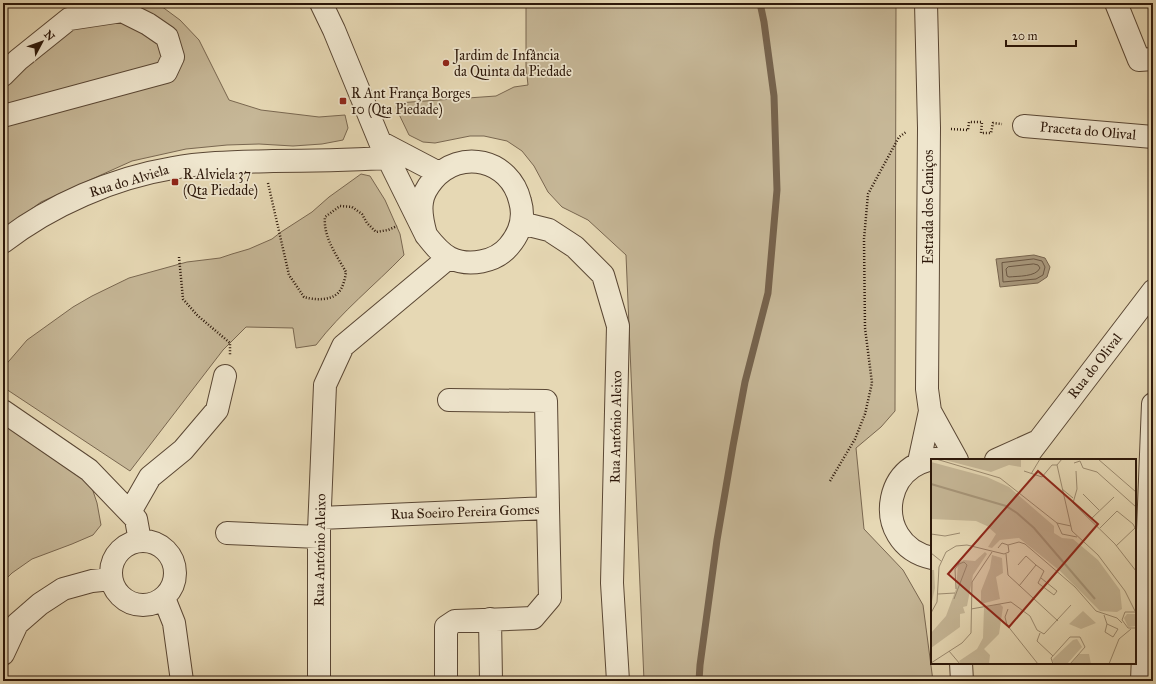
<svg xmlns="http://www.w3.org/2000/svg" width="1156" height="684" font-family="'IM FELL Great Primer',serif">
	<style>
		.green { fill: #c6b797; stroke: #796750 }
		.water { fill: #a7967a; stroke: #76634d }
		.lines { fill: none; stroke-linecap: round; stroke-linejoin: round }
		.shore { stroke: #6a5642; stroke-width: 1 }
		.stream { stroke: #76634d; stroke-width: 7 }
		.minor-casing { stroke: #5a4734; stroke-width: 24 }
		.path { stroke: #2c1709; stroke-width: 2.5; stroke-dasharray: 1 2; stroke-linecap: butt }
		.minor { stroke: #efe6ce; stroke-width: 22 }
		.poi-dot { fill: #8f2418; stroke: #efe6ce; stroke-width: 1.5 }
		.labels { text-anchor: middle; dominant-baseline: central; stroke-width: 3.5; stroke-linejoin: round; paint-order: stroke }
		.poi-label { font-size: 14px; fill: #2c1709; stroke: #efe6ce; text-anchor: start }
		.street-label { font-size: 14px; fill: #2c1709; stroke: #efe6ce }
		.inset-river { fill: none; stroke: #a7967a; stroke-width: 2 }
		.inset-road { fill: none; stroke: #9c8b70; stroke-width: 1 }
		.view { fill: #8f2418; fill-opacity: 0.15; stroke: #8f2418; stroke-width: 2 }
		.inset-edge { fill: none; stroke: #2c1709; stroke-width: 2 }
	</style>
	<rect width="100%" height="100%" fill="#e6d8b4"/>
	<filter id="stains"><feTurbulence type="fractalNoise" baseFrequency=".005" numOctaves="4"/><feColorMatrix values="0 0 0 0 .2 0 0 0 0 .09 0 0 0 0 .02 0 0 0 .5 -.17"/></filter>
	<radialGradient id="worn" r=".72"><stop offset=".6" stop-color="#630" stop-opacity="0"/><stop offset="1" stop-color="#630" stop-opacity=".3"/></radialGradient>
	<path class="green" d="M124,3H157L180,20L199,40L229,100L261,110L319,117L345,115L348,128L343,140L322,144L293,146L259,144L227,145L186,149L132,161L41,202L3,230V75L41,42Z
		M526,3H896L895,411L881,427L856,448L864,529L903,570L923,605L933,681H644L626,255L588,220L562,207L548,192L534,166L522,151L507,141L484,136H470L435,143L423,142L409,135L396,108L397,103L496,96L514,87L528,85L526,67Z
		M361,174L370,176L385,200L400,234L404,255C375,285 341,312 316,345L296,348L293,328L246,327L223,350L130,471L3,387V368L27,340L73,307L92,296L129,278L187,262L220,258L232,254L249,249L272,239L281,232L312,212L329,197Z
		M3,418L75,466L92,488L97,503L101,525L93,535L72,544L32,559L12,573L3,582Z"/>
	<path class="water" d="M1034,255L1045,258L1050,267L1047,277L1038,283L1000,287L996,259Z"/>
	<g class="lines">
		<path class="shore" d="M1034,259L1042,261L1045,267L1043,275L1036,279L1003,282L1002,263Z
			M1034,264L1038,265L1040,268C1036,277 1018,276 1009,277L1007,276L1006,269L1008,267Z"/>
		<path class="stream" d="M699,681L700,665L717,540L733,446L745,382L768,293L777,190L774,96L764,22L760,3"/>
		<defs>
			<path id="minor" d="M321,3L334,30L380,142L426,235C433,244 440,253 450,258C469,267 496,262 509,246C520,233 525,218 520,201C510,159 460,148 433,180C428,186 423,194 422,202C420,213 423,224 426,235
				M1116,3L1139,60L1153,59
				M3,75L18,60L69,19L122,11L148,24L167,37L173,57L166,72L3,116
				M1024,126L1153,137
				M380,142L439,173
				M521,223L549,230L575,247L603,275L618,326L612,583L618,681
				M3,242C51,205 113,178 173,168C206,162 240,162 273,161C311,161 349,160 388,158
				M449,400L546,401L548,508
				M3,411L89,470L136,519L140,541
				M930,411L957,460
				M996,460L1036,442
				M1024,460L1153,291
				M919,462L930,411L927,389L929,128L926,3
				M130,512L150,477L183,450L217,410L225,376
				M320,518L548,508L550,598L533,618L455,621L446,627V681
				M227,533L319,537
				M111 573a32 32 0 1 1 64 0a32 32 0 1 1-64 0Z
				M932,558C867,544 882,445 957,460
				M164,598L174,623L182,681
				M490,619L491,681
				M3,654L17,624L40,604L63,589L92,581L111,579
				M961,663L962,681
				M319,681V531L325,385L343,346L447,259L450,258
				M1142,681L1153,404"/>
		</defs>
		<use href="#minor" class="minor-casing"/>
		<path class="path" d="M951,129L968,130L969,122H982L981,133H991L993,123L1002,124
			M268,183L289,275L304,297C314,300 330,301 338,293C343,288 345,279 346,272C337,256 323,237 325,217L340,206L352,207L362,214L367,223L376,232L388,230L397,226
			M179,257L183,299L197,315L230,343V355
			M830,481L855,439L865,414L872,383L865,328L864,239L868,194L899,137L906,132"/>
		<use href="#minor" class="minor"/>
	</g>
	<g class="poi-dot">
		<circle cx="446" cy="63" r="4"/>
		<rect x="339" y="97" width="8" height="8" rx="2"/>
		<rect x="171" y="178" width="8" height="8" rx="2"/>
	</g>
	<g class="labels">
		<g class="poi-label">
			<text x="454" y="55">Jardim de Infância<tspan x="454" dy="16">da Quinta da Piedade</tspan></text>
			<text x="351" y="93">R Ant França Borges<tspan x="351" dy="16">10 (Qta Piedade)</tspan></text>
			<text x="183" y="174">R Alviela 37<tspan x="183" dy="16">(Qta Piedade)</tspan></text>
		</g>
		<g class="street-label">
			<text transform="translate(1088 131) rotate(5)">Praceta do Olival</text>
			<text transform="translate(129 181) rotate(-17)">Rua do Alviela</text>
			<text transform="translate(928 207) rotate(-90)">Estrada dos Caniços</text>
			<text transform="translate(1095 366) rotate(-52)">Rua do Olival</text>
			<text transform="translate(616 427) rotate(-89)">Rua António Aleixo</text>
			<text transform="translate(465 512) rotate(-2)">Rua Soeiro Pereira Gomes</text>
			<text transform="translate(320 550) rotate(-89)">Rua António Aleixo</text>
		</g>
	</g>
	<g transform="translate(931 459)">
		<rect width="205" height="205" fill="#e6d8b4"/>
		<path d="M10,0H90V8L78,6L60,13ZM0,3L56,18L78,28L123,67V74L131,79L142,80L167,101L189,131L191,150L186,153L169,152L129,112L88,79L69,81L61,89L57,88L65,75L56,67L45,62L0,60ZM54,93L56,95L42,116L36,147L32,148L34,154L29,155V168L0,189V174L15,157L25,130L27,104L33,101L44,102ZM61,96L71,99L72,114L65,118L69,140L50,145V132L59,109ZM1,111H3L4,129L0,147ZM69,145L72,148L68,175L53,190L59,196L58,205H30L28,202L46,190L52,179L53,148ZM152,152L165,164L150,170L138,165ZM196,155H205V167L197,168L193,159ZM146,180L151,188L136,205H123L121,201L124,198L142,181ZM148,195H158L160,205H139Z" fill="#c6b797"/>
		<path class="inset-river" d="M0,25L75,47L86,54L103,69L164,140"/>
		<path class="inset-road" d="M5,0L69,19L126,64L131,75L146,78M167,0L205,33M143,4L149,2L152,9M126,6L141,72L167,96L194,132L204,152M152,9L166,13L205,48M93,12L111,18L121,6H126L131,0M145,12L146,30L142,44L184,85L205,112M100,15L109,0M131,30L142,39M152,35L168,51M160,60L183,38M126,64L140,67M169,69L186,52L202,65L204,69L185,87M0,75L14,77L29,74M77,86L88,83L94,85L144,128L165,152L186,159L191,164M67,89L71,84L77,86M0,94L10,102M75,95L77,116L127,162M87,106L95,97L105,106M88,127L105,106L113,112L107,124L123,136L126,132L110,119M7,135L24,134M23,140L36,106L33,103L28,105L24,110L25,130M40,150L80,143L99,157L106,171L113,175L140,146M77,150L74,158L76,166L107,205M205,153H194L191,161L197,169H205M0,154L6,143L8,108L15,93L25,87L36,86L73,95L78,93L77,86M173,156L176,165L174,173L182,178L187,170L176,165M109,174L106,182L122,197M18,192L29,205M0,204L31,184L40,174L41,123L61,93M122,205L120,199L139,178H149L154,188L139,205M178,205L188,180L200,170"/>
		<path class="view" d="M107,12L167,65L78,168L17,115Z"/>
		<rect width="205" height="205" class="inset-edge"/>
	</g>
	<rect width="1156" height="684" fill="none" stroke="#e6d8b4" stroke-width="16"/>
	<rect x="4" y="4" width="1148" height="676" fill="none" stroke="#2c1709" stroke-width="2"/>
	<rect x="8" y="8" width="1140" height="668" fill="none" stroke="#2c1709"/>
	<g transform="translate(42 42) rotate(49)" stroke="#efe6ce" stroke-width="3" paint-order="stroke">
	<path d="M0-3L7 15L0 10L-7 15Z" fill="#2c1709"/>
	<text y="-6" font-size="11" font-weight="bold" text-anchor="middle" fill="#2c1709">N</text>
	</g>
	<path d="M1006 40v6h70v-6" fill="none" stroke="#2c1709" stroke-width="2"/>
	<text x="1012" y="40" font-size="12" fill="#2c1709" stroke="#efe6ce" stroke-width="3" paint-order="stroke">20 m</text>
	<rect width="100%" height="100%" filter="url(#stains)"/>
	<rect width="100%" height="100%" fill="url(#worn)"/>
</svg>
